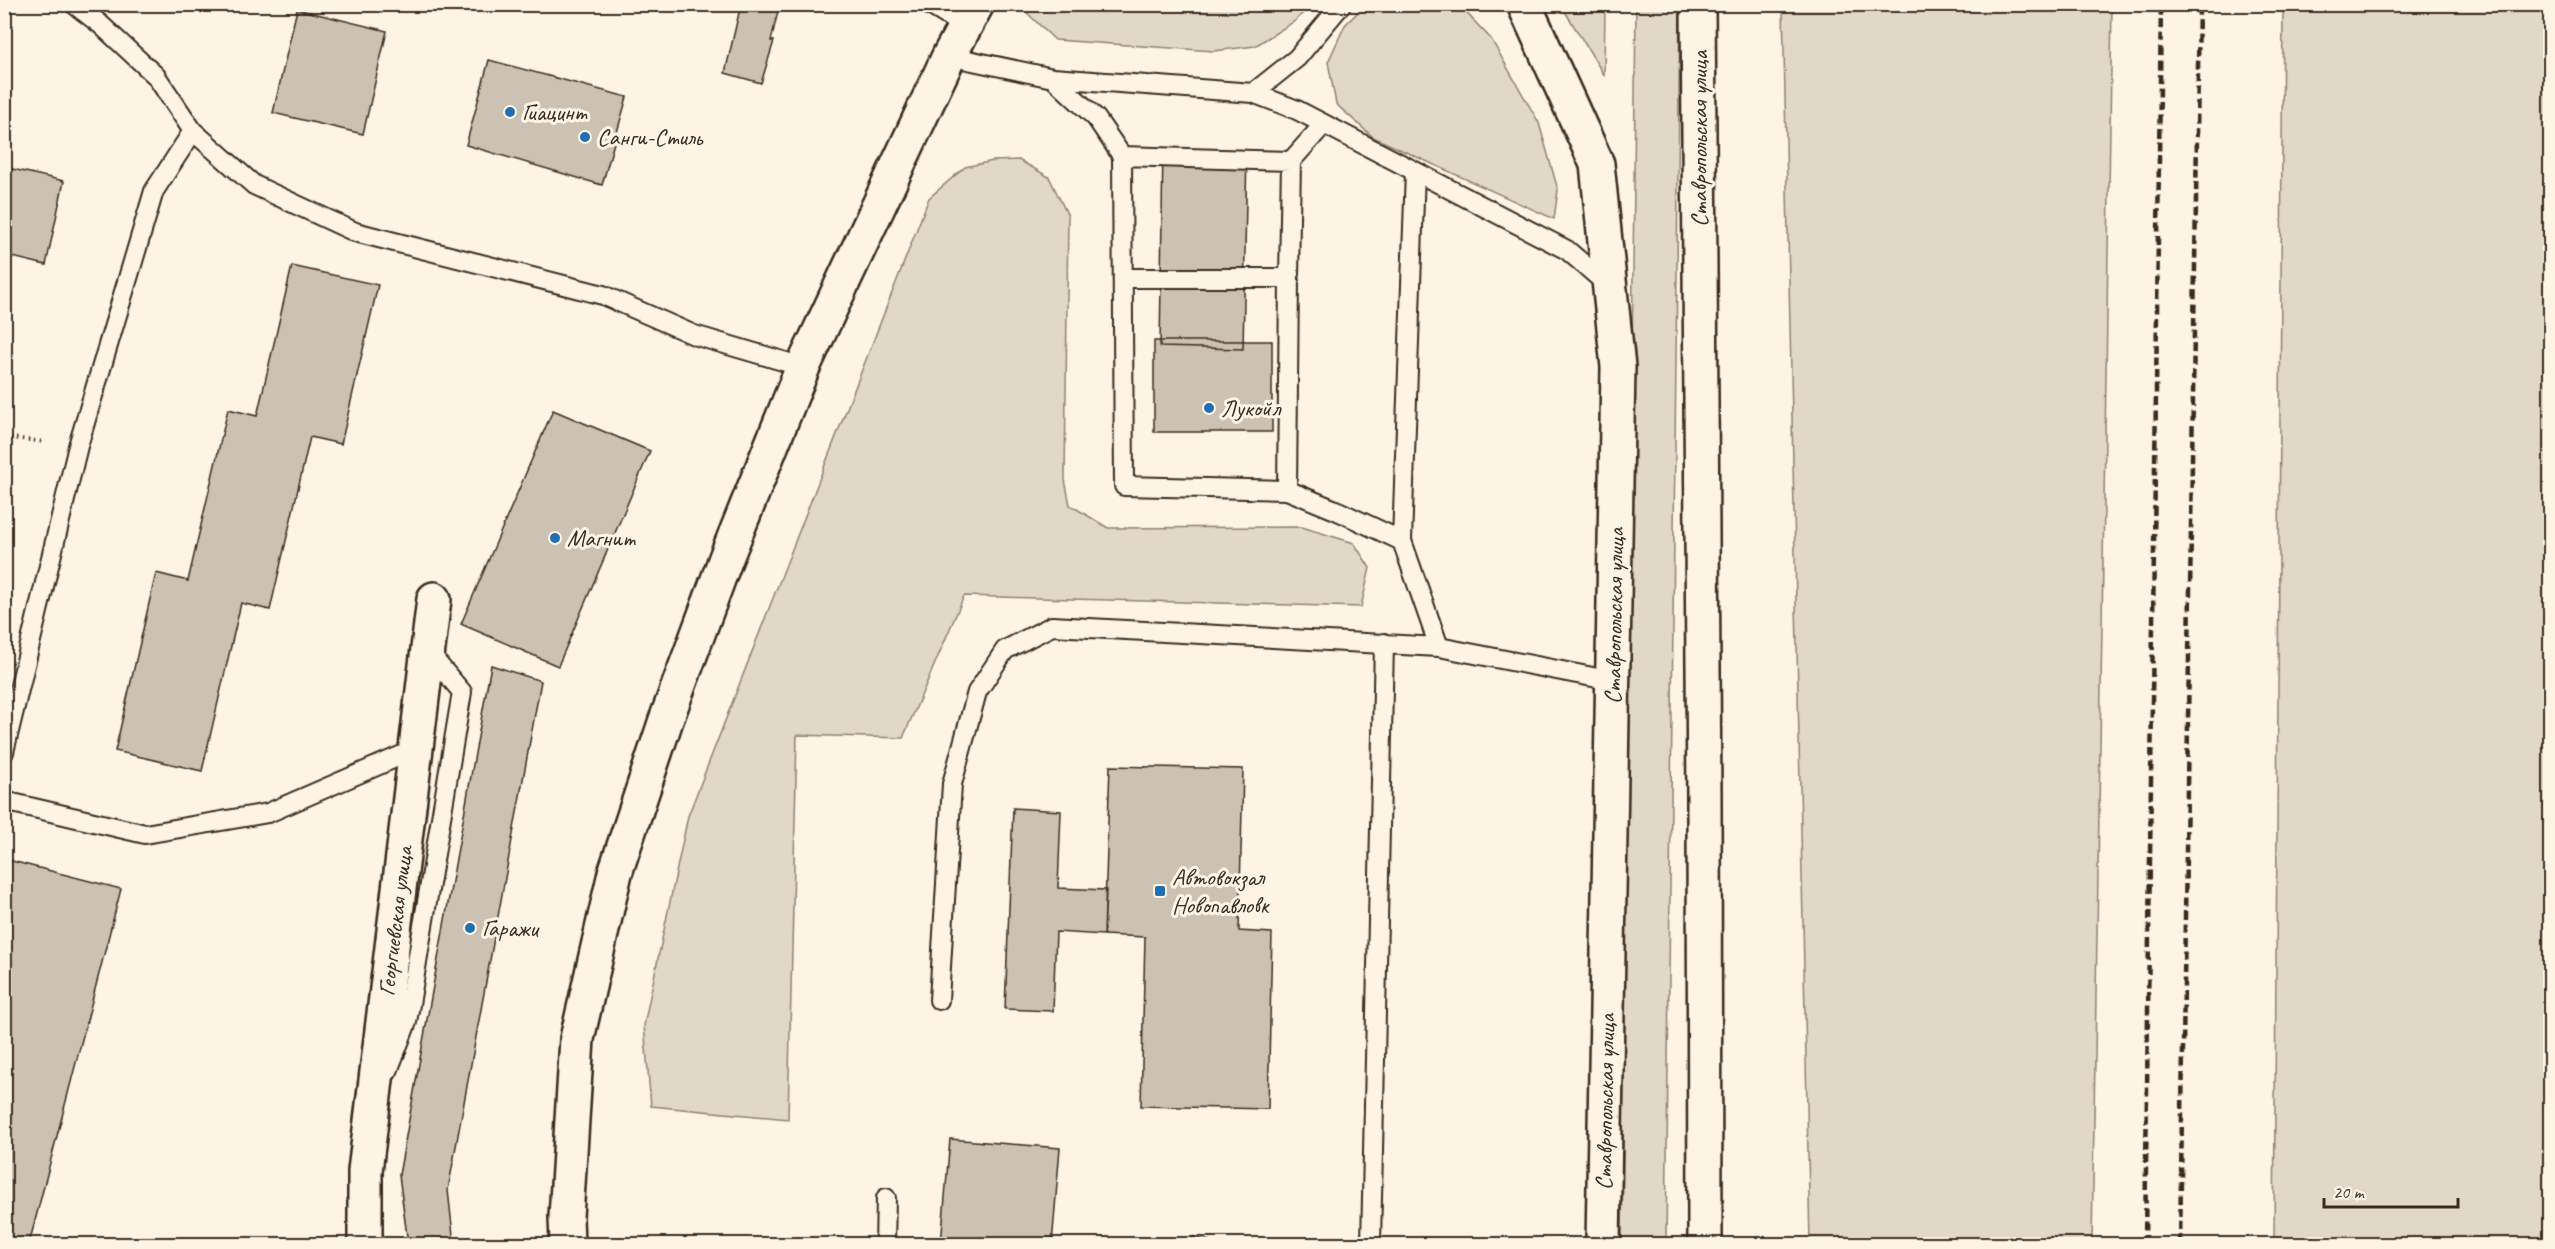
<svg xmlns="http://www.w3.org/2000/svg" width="2555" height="1249" font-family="Caveat,sans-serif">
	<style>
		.green { fill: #e0d8c8; stroke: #8e8173; stroke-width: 1.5 }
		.building { fill: #ccc2b3; stroke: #3b2a1e; stroke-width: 1.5 }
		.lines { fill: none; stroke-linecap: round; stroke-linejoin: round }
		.service-casing { stroke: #3b2a1e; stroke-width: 22 }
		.minor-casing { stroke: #3b2a1e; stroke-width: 38 }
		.secondary-casing { stroke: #3b2a1e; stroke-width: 38 }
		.primary-casing { stroke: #3b2a1e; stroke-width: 38 }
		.path { stroke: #3b2a1e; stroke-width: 4; stroke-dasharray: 1.5 4.5; stroke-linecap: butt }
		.service { stroke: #fcf5e5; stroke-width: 18 }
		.minor { stroke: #fcf5e5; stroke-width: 33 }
		.secondary { stroke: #fcf5e5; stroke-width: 33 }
		.primary { stroke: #fcf5e5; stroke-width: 33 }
		.rail { stroke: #3b2a1e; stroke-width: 4.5; stroke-dasharray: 9 4.5; stroke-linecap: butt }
		.poi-dot { fill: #1f6fb2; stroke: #fcf5e5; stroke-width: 2 }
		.labels { text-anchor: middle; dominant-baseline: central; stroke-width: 6; stroke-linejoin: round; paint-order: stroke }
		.poi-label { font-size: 24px; fill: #3b2a1e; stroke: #fcf5e5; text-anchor: start }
		.street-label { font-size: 24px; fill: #3b2a1e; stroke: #fcf5e5 }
	</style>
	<rect width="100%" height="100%" fill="#fcf5e5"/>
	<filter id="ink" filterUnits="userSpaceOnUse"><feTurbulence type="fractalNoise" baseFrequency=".0167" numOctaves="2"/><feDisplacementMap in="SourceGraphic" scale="12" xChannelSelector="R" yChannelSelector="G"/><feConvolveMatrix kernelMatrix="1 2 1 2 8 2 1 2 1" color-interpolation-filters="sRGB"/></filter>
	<g filter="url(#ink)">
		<path class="green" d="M1680,4L1666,1244H1622L1636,5Z
			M1019,5H1311L1295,21L1255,46L1214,51L1055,40Z
			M1365,5H1459L1491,39L1539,123L1558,190L1554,219L1373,137L1336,104L1328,62L1345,25Z
			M1561,5H1605L1604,75Z
			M1783,5H2112L2092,1244H1810Z
			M2283,5H2550V1244H2274Z
			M1019,160L1049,177L1068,216L1065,480L1070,505L1108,528L1302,527L1354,543L1370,568L1361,607L964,596L903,738L797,735L788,1119L651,1106L644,1025L688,816L929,198L965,167L993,161Z"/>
		<path class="building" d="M741,4L779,7L771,41H774L761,83L725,73Z
			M297,9L387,31L363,134L273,113Z
			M489,60L627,97L602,185L466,145Z
			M1163,149L1247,151L1243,349L1160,347Z
			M4,167L64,181L46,265L4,255Z
			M292,266L378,285L341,444L310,437L270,610L241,603L202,771L115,751L156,573L188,581L228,409L257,416Z
			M1154,341H1272V432H1154Z
			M553,410L650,451L558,666L461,624Z
			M491,665L541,681L448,1190L454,1244H408L399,1175Z
			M1110,766L1243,769L1239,931L1272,933L1268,1109L1141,1106L1145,937L1104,935Z
			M1013,808L1061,811L1058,888L1106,890L1104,935L1056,932L1053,1011L1005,1009Z
			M8,860L121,889L29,1244H4V875Z
			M950,1139L1060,1148L1052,1244H941Z
			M1193,1237L1210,1241L1209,1244H1191Z"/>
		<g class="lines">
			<defs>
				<path id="service" d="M74,4L100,24L156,76L193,131L254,185L355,232L603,295L694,335L803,367
					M928,4L964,26
					M949,56L1053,78L1253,93L1297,110L1567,250L1610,287
					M1053,78L1096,118L1122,156L1124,486L1287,490L1338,511L1402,541L1439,647
					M1253,93L1297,58L1342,4
					M1122,156L1291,161L1323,125
					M1123,278H1289L1291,161
					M1287,490L1289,278
					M1402,541L1415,171
					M4,752L78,446L154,191L193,131
					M4,801L145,834L268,813L416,749
					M939,1000L952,784L977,692L1005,650L1052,626L1439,647L1613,681
					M388,1071L407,1022L462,692L428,652
					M885,1244L886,1198
					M1371,1244L1384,643"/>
				<path id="minor" d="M365,1244V1171L434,599"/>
				<path id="secondary" d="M1524,4L1597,164L1618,367L1603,1244
					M1698,4L1704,799L1705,1244"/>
				<path id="primary" d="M567,1244L566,1217L577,1039L615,873L666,720L726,558L803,367L949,56L977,4"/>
			</defs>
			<use href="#service" class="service-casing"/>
			<use href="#minor" class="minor-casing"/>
			<use href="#secondary" class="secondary-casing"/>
			<use href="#primary" class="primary-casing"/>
			<path class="path" d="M4,437L45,442"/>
			<use href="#service" class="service"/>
			<use href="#minor" class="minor"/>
			<use href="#secondary" class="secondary"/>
			<use href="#primary" class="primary"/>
			<path class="rail" d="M2145,1244L2161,4
				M2180,1244L2199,4"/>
		</g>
	</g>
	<g class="poi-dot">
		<circle cx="510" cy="112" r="6"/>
		<circle cx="585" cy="137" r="6"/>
		<circle cx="1209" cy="408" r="6"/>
		<circle cx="555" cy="538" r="6"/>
		<rect x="1154" y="885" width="12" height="12" rx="3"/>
		<circle cx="470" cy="928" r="6"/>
	</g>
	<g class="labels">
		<g class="poi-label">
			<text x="522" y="112">Гиацинт</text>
			<text x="597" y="137">Санги-Стиль</text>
			<text x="1221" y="408">Лукойл</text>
			<text x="567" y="538">Магнит</text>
			<text x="1172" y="877">Автовокзал<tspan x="1172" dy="28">Новопавловк</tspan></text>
			<text x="482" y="928">Гаражи</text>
		</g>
		<g class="street-label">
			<text transform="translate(1699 139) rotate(-90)">Ставропольская улица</text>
			<text transform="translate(1614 616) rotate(-89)">Ставропольская улица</text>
			<text transform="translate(395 921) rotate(-83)">Георгиевская улица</text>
			<text transform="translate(1605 1102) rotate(-89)">Ставропольская улица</text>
		</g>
	</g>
	<rect width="2555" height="1249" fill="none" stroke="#fcf5e5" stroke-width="24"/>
	<rect x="12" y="12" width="2531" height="1225" fill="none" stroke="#3b2a1e" stroke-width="2" filter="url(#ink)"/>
	<path d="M2324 1198v9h134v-9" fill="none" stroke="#3b2a1e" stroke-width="3"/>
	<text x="2333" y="1198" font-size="18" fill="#3b2a1e" stroke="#fcf5e5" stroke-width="4.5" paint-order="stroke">20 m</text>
</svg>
